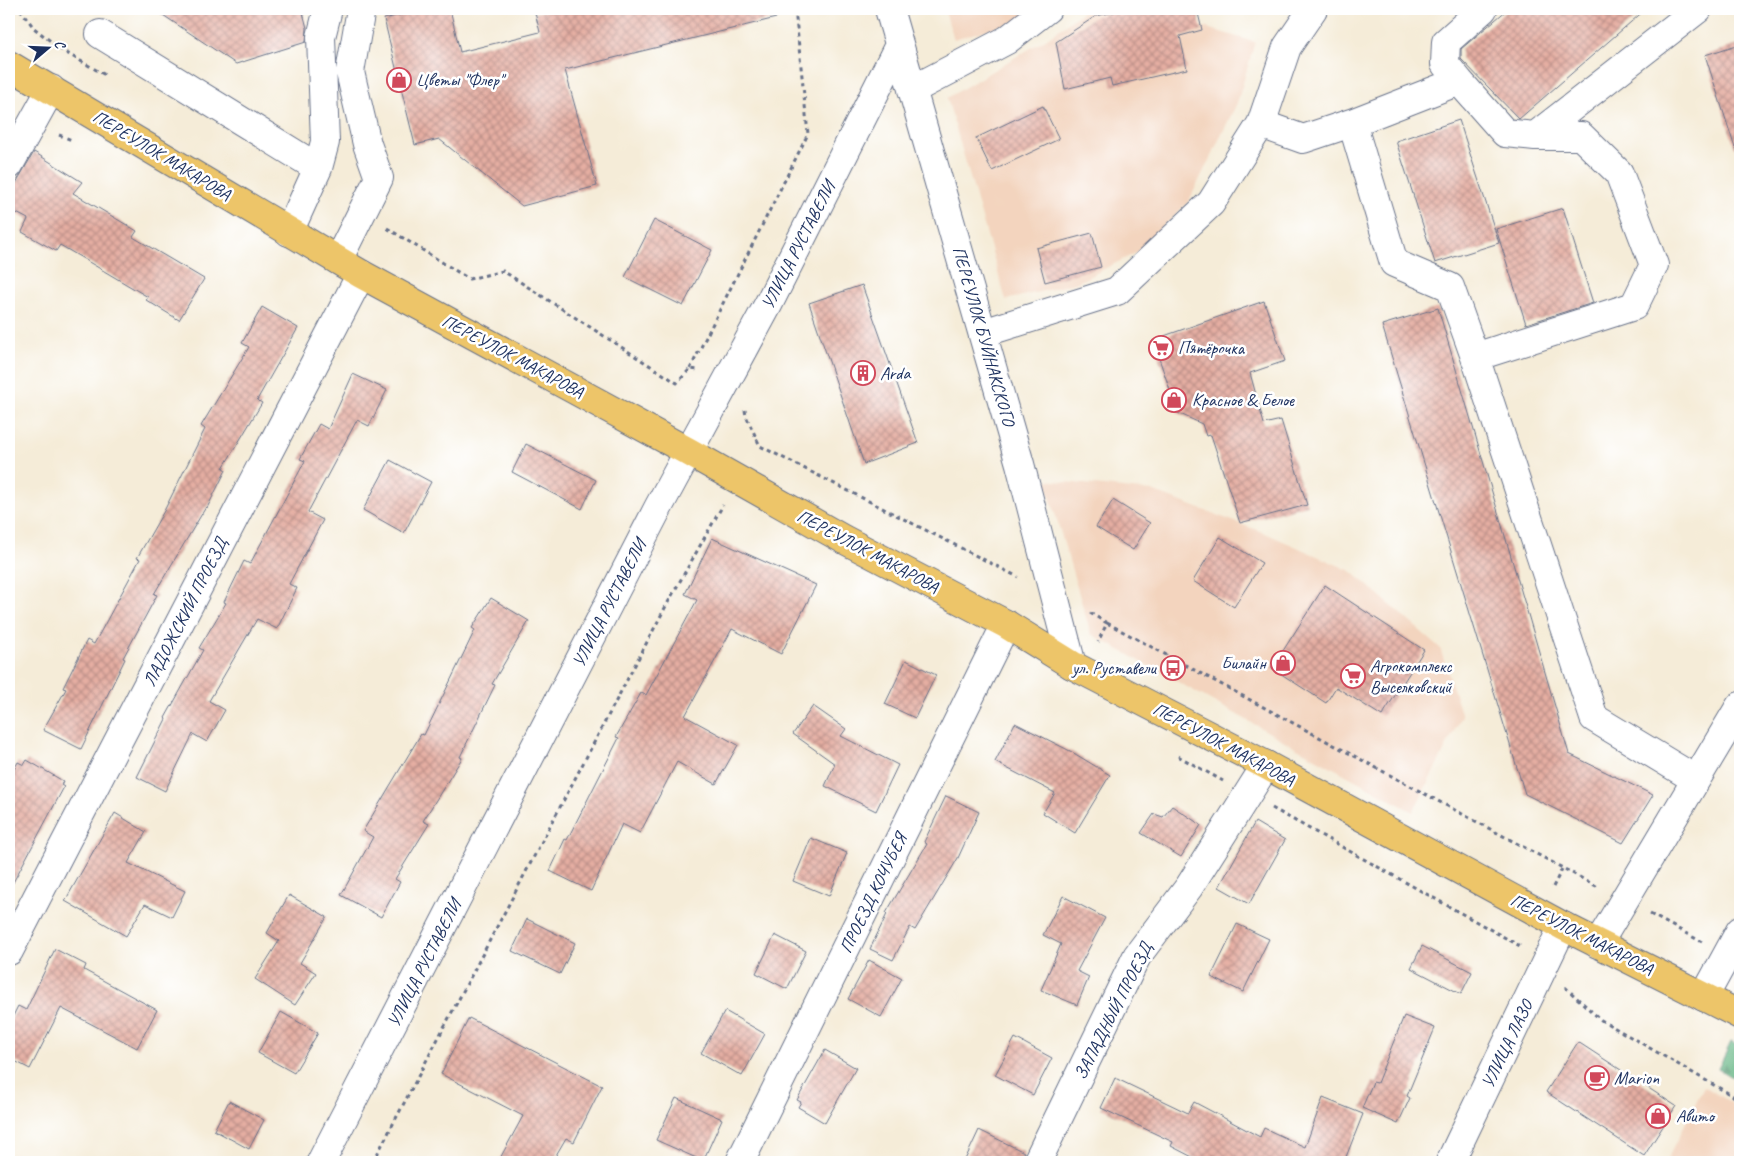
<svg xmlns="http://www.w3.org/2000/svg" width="1749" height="1171" font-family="Caveat,sans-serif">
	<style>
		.built { fill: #f3d4be }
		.forest { fill: url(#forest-firs); stroke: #3d706e }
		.building { fill: url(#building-cross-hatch) }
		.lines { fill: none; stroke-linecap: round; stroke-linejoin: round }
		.minor-casing { stroke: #677189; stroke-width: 30 }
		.major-casing { stroke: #677189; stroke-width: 30 }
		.path { stroke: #677189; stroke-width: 3; stroke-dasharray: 4 4; stroke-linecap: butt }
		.minor { stroke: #fff; stroke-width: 28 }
		.major { stroke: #edc569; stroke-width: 28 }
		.labels { text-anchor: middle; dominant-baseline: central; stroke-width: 5; stroke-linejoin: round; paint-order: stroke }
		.poi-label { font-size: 18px; fill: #1b2f5e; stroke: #fff; text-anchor: start }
		.street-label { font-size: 18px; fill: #1b2f5e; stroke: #fff }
	</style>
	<defs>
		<pattern id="forest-firs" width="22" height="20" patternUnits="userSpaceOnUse" patternTransform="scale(1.25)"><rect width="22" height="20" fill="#5fb27f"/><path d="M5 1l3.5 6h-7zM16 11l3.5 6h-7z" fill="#4e916b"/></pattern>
		<pattern id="building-cross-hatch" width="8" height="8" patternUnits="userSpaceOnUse" patternTransform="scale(1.25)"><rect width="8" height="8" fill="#e5aea2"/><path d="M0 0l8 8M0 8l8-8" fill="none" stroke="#b98e87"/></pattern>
	</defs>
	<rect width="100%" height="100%" fill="#fff"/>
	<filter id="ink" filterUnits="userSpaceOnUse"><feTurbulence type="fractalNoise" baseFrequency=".02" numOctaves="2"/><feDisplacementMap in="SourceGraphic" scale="10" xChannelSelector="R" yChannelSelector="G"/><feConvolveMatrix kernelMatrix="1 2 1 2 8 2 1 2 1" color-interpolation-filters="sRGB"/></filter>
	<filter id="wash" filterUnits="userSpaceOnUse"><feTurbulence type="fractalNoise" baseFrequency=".0096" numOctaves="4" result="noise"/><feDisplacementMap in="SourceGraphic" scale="20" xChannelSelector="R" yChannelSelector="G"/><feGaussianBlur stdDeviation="1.12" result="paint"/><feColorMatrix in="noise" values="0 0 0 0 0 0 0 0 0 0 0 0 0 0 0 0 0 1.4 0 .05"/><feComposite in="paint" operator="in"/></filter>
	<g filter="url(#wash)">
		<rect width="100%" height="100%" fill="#f5ecd8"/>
		<path class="built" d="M944,9H1061L954,39Z
			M1087,9H1141L1255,42L1237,103L1189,201L1138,252L1076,283L1006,300L947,98L1046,39Z
			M1045,480L1152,491L1265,533L1351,571L1440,648L1462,716L1413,812L1091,634Z
			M1704,1086L1740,1108V1162H1666Z"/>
		<path class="forest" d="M1731,1042L1740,1047V1082L1718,1069Z"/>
		<g id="blocks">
			<path class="building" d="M154,9H302L307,28L306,42L236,64Z
				M425,9H450L460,52L540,32L535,13L551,9H775L776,18L565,70L597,186L522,206L439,139L415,145L384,19Z
				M1127,9H1197L1202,30L1180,36L1187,69L1112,86L1110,78L1065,89L1056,42L1096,16Z
				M1508,9H1646L1519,119L1461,59V49Z
				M1740,44V147L1735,148L1705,55Z
				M1043,106L1059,139L992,171L976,138Z
				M1459,120L1499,243L1435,263L1396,141Z
				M34,152L82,182L73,193L137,231L133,237L204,279L179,320L146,300L148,297L60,245L56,251L22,232L28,219L9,209V195Z
				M1563,208L1593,303L1526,324L1496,229Z
				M654,220L712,250L683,306L625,277Z
				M1092,233L1101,267L1045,282L1036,248Z
				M862,285L918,443L864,464L809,303Z
				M1264,301L1285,361L1250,373L1264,424L1281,420L1307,505L1240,523L1211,435L1206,436L1202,424L1178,413L1155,347L1164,336Z
				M262,307L298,328L257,400L262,403L223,468L226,470L207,508L206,507L154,594L157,595L123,658L125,659L81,749L43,730L66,689L63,688L87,640L94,644L140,559L137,558L164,511L205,429L201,426L249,347L242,343Z
				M1438,308L1569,754L1653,795L1623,843L1525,794L1382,325Z
				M353,374L387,390L369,426L357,420L308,512L323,520L289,584L297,588L277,629L257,619L209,701L225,710L207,742L193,734L165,791L137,777L166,719L165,718L203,650L199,648L226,603L224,602L244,561L250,564L305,461L300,459L319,424L328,429Z
				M526,444L596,480L582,509L512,472Z
				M390,460L431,482L404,533L363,510Z
				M1113,500L1150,523L1133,550L1096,527Z
				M1220,537L1262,563L1234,607L1193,581Z
				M712,538L816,585L781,654L732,629L685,716L738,745L716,784L677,762L640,833L622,824L591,891L550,871L565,839L567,840L619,738L616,737L641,693L646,695L697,600L685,594Z
				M1325,585L1424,650L1382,716L1336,687L1326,703L1272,668Z
				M491,598L529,621L492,684L495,685L460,757L462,758L423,821L429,824L395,879L400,882L381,917L341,895L373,837L363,831L421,734L424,735L475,630L472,628Z
				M906,660L936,675L915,718L885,704Z
				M813,706L846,729L841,736L898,765L876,811L825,786L835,764L793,734Z
				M1015,723L1072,752L1110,775L1075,833L1043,813L1055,793L995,762Z
				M27,760L63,781L61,785L64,787L9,890V779L18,762L24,765Z
				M946,796L979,812L958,858L915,930L910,927L893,960L870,949L887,914L886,913L927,844L924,842Z
				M1172,806L1201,825L1181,857L1141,833L1154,814L1163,817Z
				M115,813L146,832L128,863L185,891L172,917L145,904L126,936L65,901Z
				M1255,822L1285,840L1249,904L1219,887Z
				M811,838L847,853L829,896L793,881Z
				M289,895L327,917L300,963L316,973L295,1005L255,979L279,941L267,933Z
				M1063,896L1105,918L1077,971L1089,977L1077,1005L1041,990L1061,944L1043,935Z
				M527,919L575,943L560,974L512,951Z
				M1237,924L1269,939L1243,992L1211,977Z
				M775,935L806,951L787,989L756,973Z
				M1422,946L1472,972L1461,994L1411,968Z
				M55,949L86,965L84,970L157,1010L137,1048L61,1008L30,1069L9,1058V1024L18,1006L26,1010Z
				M869,960L902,978L881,1017L848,999Z
				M725,1011L765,1034L742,1076L701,1053Z
				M281,1012L318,1033L294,1073L258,1053Z
				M1404,1016L1435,1028L1407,1096L1410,1098L1398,1124L1362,1108L1373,1082L1377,1083Z
				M469,1018L602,1086L574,1142L566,1138L552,1162H498L523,1116L441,1074Z
				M1015,1038L1052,1058L1033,1095L995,1075Z
				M1578,1042L1676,1106L1644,1156L1546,1092Z
				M825,1050L856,1068L825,1123L798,1107L801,1102L797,1100Z
				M1115,1078L1188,1113L1194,1102L1260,1137L1264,1128L1305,1147L1323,1098L1363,1114L1344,1162H1202L1171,1146L1173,1142L1101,1108Z
				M676,1098L722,1119L703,1161L656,1140Z
				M229,1101L264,1120L249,1149L214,1130Z
				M979,1130L1024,1152L1022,1162H964Z"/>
		</g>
	</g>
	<g filter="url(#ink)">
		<use href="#blocks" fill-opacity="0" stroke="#677189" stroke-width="1"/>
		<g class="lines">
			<defs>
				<path id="minor" d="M889,9L1020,464L1072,665
					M100,34L318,168
					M1459,81L1445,64L1446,42L1483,9
					M912,90L1007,40L1047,9
					M1261,124L1303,139L1354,122
					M1535,136L1698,9
					M9,165L51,89
					M289,232L318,168L325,142L321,37L328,9
					M338,260L379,178L367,144L350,72L361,9
					M983,333L1117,291L1211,203L1261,124L1287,47L1313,9
					M1475,357L1634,306L1654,265L1619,173L1581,136H1535L1505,133L1459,81L1354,122L1356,136L1394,263L1450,287L1475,357L1594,718L1695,779
					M1598,944L1740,706
					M9,951L361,274
					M1704,997L1740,931
					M321,1162L658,508L769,303L899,45
					M740,1162L1006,624
					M1037,1162L1137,956L1189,887L1266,765
					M1450,1162L1563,926"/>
				<path id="major" d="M9,65L361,274L689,452L843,539L1006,624L1072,665L1266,765L1563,926L1740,1015"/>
			</defs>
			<use href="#minor" class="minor-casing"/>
			<use href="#major" class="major-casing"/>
			<path class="path" d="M20,9L34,28L63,51L107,76
				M59,135L72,140
				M387,228L469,279L503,271L677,383L690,369L700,370
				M690,369L808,134L795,9
				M745,410L746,416L760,446L1018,577
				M1090,613L1107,623L1098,642
				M1107,623L1598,887
				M1178,756L1223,781
				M1272,808L1520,946
				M1553,887L1563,867
				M1650,914L1702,942
				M1565,987L1601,1020L1740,1100
				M373,1162L666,606L723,505"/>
			<use href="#minor" class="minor"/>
			<use href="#major" class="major"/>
		</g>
	</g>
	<defs>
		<symbol id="shop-ring" viewBox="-11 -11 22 22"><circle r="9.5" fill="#fff" stroke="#d1495b" stroke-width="1.5"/><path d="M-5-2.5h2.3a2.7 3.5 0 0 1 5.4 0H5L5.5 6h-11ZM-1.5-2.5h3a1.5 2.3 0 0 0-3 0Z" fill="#d1495b"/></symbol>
		<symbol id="supermarket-ring" viewBox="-11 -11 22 22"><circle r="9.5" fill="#fff" stroke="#d1495b" stroke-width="1.5"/><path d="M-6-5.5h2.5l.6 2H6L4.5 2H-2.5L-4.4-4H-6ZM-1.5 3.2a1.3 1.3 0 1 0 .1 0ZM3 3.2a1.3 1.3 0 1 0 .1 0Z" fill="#d1495b"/></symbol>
		<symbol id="building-ring" viewBox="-11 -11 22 22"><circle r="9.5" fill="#fff" stroke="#d1495b" stroke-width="1.5"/><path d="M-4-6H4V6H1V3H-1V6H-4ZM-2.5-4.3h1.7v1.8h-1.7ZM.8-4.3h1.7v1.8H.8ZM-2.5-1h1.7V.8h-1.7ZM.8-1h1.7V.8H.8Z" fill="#d1495b"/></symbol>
		<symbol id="bus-ring" viewBox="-11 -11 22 22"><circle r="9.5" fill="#fff" stroke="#d1495b" stroke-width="1.5"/><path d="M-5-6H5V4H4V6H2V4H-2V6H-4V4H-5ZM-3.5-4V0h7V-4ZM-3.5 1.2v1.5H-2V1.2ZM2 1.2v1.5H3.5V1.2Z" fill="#d1495b"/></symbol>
		<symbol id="cafe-ring" viewBox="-11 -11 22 22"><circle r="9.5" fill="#fff" stroke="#d1495b" stroke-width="1.5"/><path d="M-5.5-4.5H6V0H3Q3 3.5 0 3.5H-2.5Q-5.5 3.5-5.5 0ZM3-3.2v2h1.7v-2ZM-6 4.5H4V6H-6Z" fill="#d1495b"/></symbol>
	</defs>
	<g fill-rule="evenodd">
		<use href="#shop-ring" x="385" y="66" width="28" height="28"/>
		<use href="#supermarket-ring" x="1147" y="334" width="28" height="28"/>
		<use href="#building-ring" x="849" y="359" width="28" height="28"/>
		<use href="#shop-ring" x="1160" y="386" width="28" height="28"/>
		<use href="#shop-ring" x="1269" y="649" width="28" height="28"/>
		<use href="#bus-ring" x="1159" y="654" width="28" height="28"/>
		<use href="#supermarket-ring" x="1339" y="662" width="28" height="28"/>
		<use href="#cafe-ring" x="1583" y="1064" width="28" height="28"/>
		<use href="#shop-ring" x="1644" y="1102" width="28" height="28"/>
	</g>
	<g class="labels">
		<g class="poi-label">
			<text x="416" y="80">Цветы "Флер"</text>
			<text x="1178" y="348">Пятёрочка</text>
			<text x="880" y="373">Arda</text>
			<text x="1192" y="400">Красное &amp; Белое</text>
			<text x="1266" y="663" text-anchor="end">Билайн</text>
			<text x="1370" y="666">Агрокомплекс<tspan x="1370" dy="21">Выселковский</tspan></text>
			<text x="1156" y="668" text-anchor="end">ул. Руставели</text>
			<text x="1614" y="1078">Marion</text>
			<text x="1676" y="1116">Авито</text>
		</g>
		<g class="street-label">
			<text transform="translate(162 155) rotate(31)">ПЕРЕУЛОК МАКАРОВА</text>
			<text transform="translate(798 245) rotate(-63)">УЛИЦА РУСТАВЕЛИ</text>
			<text transform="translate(984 336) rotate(74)">ПЕРЕУЛОК БУЙНАКСКОГО</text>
			<text transform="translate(513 356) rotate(28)">ПЕРЕУЛОК МАКАРОВА</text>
			<text transform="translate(868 551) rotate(28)">ПЕРЕУЛОК МАКАРОВА</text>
			<text transform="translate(609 603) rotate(-63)">УЛИЦА РУСТАВЕЛИ</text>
			<text transform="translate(185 612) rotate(-63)">ЛАДОЖСКИЙ ПРОЕЗД</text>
			<text transform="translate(1224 744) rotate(28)">ПЕРЕУЛОК МАКАРОВА</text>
			<text transform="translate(873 893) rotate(-64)">ПРОЕЗД КОЧУБЕЯ</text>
			<text transform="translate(1582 934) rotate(27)">ПЕРЕУЛОК МАКАРОВА</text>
			<text transform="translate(424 963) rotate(-63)">УЛИЦА РУСТАВЕЛИ</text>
			<text transform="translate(1113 1011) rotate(-63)">ЗАПАДНЫЙ ПРОЕЗД</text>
			<text transform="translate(1507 1044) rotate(-64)">УЛИЦА ЛАЗО</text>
		</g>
	</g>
	<rect width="1749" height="1171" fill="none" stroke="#fff" stroke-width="30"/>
	<g transform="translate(48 48) rotate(71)" stroke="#ffffff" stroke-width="4" paint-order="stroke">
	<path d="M0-4L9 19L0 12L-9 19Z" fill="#1b2f5e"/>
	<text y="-8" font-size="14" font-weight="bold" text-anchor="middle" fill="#1b2f5e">С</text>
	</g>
</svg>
